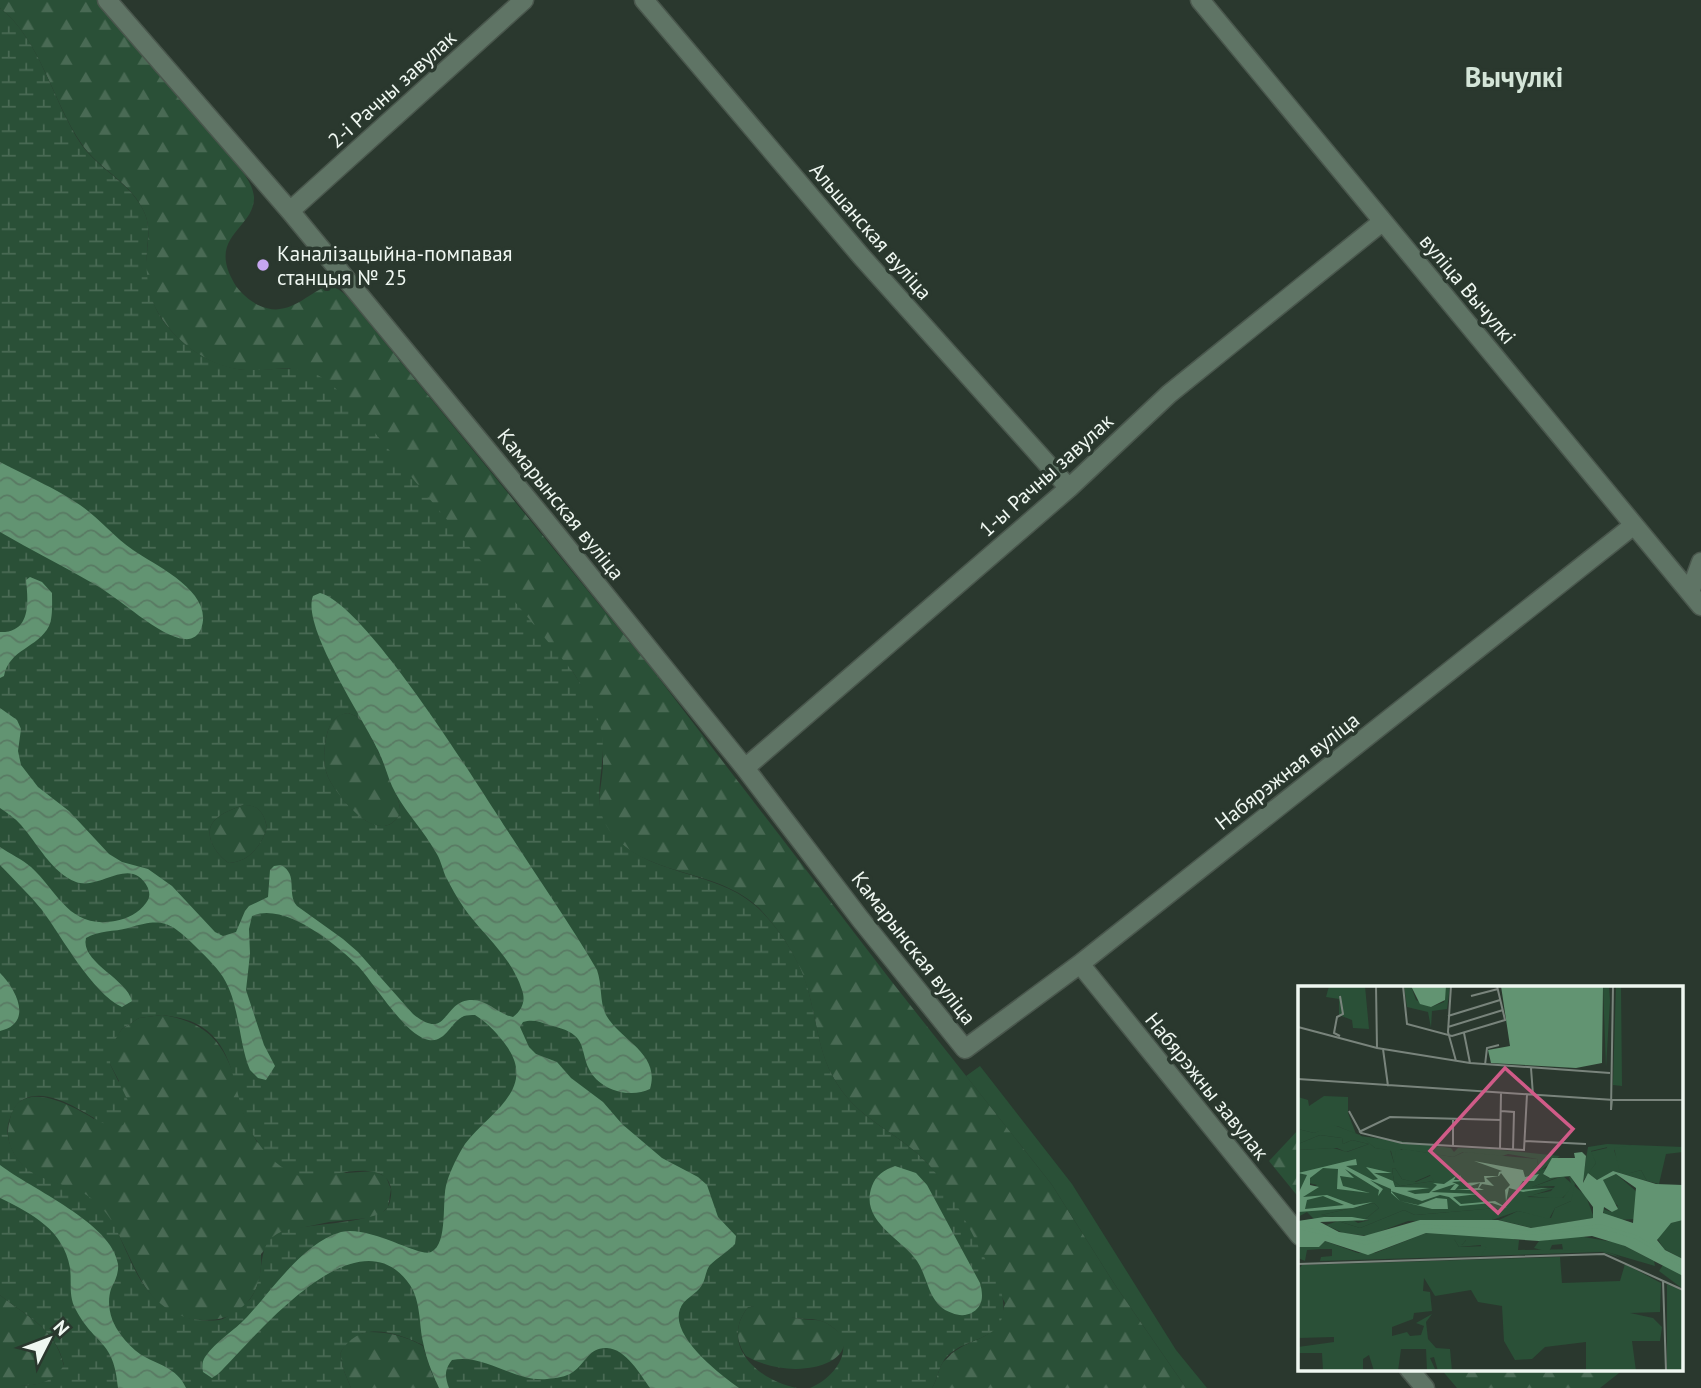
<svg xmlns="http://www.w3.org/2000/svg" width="1701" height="1388" font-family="'PT Sans',sans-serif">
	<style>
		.green { fill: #2a5037 }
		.forest { fill: url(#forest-firs) }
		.wetland { fill: url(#wetland-marsh); fill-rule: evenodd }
		.water { fill: url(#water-waves) }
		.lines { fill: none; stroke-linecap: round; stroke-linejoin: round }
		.minor-casing { stroke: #4a574d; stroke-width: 21 }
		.minor { stroke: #5f7465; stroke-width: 18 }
		.poi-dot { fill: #c6a6f0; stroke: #2a382e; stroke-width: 2.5 }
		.labels { text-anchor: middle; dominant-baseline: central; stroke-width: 7; stroke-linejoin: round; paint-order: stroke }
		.street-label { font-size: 21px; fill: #eff7f1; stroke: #2a382e }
		.poi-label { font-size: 21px; fill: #eff7f1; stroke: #2a382e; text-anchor: start }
		.district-label { font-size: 28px; font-weight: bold; fill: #d4e5d8; stroke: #2a382e }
		.inset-river { fill: none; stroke: #629472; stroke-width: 3.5 }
		.inset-road { fill: none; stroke: #79847c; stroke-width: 2 }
		.view { fill: #d05b88; fill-opacity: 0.15; stroke: #d05b88; stroke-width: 3.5 }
		.inset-edge { fill: none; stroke: #eff7f1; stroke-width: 3.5 }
	</style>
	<defs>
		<pattern id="forest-firs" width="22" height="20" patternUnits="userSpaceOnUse" patternTransform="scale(1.75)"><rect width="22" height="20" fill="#2a5037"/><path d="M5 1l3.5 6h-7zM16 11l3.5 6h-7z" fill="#496a54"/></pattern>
		<pattern id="wetland-marsh" width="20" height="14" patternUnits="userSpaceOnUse" patternTransform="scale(1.75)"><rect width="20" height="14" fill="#2a5037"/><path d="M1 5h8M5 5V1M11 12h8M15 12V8" fill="none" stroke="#496a54"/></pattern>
		<pattern id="water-waves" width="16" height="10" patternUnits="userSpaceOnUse" patternTransform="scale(1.75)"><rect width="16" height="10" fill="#629472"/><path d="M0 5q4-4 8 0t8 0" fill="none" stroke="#597a63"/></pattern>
	</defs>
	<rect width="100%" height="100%" fill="#2a382e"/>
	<path class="green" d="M980,1066L1072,1184L1176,1350L1207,1388H1186L1115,1285L1052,1185L966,1076Z"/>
	<path class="forest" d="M0,0H97L243,172C248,180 253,187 254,197C255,228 209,235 232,279C237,290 247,299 258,305C293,322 312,284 333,287C340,289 346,295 350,300L651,668L892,982L1052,1185L1115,1285L1186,1388H932C937,1380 938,1370 943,1362C944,1361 950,1356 951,1354C978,1333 996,1344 1005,1303C991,1276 977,1249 963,1223C953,1203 943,1181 928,1164C897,1130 856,1121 832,1075C817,1047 816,1014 806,984C797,956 779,929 759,908C719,869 650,877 613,836C590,809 603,791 603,761C602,728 590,699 573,672L290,368C269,369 247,373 227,367C188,356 150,318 146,277C144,256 153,234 145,214C133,183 99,170 81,143C53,102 40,39 0,8Z
		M348,713L356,716L365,725C372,739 401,797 400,810C400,816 396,820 392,823C370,838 336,795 328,777C322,763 324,748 327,734C330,722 336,714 348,713Z
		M243,805C259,804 264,813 267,828C261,846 249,862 229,863C217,856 202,834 214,821C220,813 234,809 243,805Z
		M162,1015C207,1022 224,1042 237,1085C240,1095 241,1107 245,1117C248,1126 253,1134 257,1142L346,1173L374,1171L386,1177L391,1189L388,1207L378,1217L329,1222L281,1232L261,1254C262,1275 259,1291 243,1307C233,1317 219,1320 205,1320C131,1321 136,1233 91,1199C65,1179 29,1186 12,1150C7,1140 7,1130 10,1119C19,1077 72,1105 94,1119L119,1081L110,1064V1046L122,1029L139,1018Z
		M1300,1128V1199L1269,1161Z
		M0,1295C28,1318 55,1327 64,1366C50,1388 26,1386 0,1386Z
		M761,1305C775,1309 787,1318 802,1319C811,1321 819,1318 828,1324C876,1354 803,1388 746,1356C734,1339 736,1323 748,1307Z
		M368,1332C389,1332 405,1336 423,1346L431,1371L439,1388H351L344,1371L340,1354C347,1340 353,1335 368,1332Z
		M1441,1369H1624L1600,1388H1457Z"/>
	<path class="wetland" d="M0,8C40,39 53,102 81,144C99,170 133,184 145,214C150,226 148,239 147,251C145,278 149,304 167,326C188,351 219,371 254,370C271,370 289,366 307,371C323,375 334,387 346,398L573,672C585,691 598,711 602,734C607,770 587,805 613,835C650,877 718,870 758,908C779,928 797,956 806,983C816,1014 817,1046 832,1075C856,1121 897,1130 928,1164C955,1193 980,1251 1000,1287C1018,1348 961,1332 943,1362C938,1370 937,1380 932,1388H810C838,1377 860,1341 826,1323C816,1317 801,1320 789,1317C772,1311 768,1304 748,1307C718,1346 760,1381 797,1388H439L431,1371L423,1345C395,1332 358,1319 340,1354L344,1371L351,1388H0V1386C26,1386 50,1388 64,1365C55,1327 28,1318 0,1295ZM348,713L356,716L365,725C372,739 401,797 400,810C400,816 396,820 392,823C370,838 336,794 328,777C322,763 324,748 327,734C330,722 336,715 348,713ZM243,805C259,805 264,813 267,828C261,846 249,862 229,863C217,856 202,834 214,821C220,813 234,809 243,805ZM162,1015C176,1017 190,1019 202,1027C232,1046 234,1085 244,1116C252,1137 266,1157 285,1169C292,1174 302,1178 310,1177C331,1177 385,1157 391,1188C392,1193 390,1205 387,1208C376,1224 303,1223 281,1232C247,1246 277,1289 233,1313C228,1316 224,1319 219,1320C171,1325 145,1296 128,1255C121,1241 116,1225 106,1213C102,1208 96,1202 91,1198C66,1180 32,1184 15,1155C10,1146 6,1135 8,1125C11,1114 14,1104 24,1099C51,1086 89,1117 112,1128L123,1125L129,1115L130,1105L110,1064L111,1046L122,1029L139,1018Z"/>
	<path class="water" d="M0,462C27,476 55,488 80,505C99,518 114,537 133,550C156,566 215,592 201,629C198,636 192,640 184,639C160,637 118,597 94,584C63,566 31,550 0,532Z
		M30,577L42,582L52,593C52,602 53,618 49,626C38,648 9,649 4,676L0,678V632C32,633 28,600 26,580Z
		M320,593C368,606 481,791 513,839C541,883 571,925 597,970C602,984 600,1002 605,1013C618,1040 661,1052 650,1089C630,1099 599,1090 589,1069C584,1060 584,1047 578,1039C571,1030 560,1028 549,1025C540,1022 533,1019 523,1022L520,1027L529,1047L536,1054L557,1062L571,1078L603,1102L622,1124L662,1158L698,1177L707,1185L718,1217L736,1236L735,1244C728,1252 718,1257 710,1265C705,1272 706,1278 702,1285C696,1295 684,1298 680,1309C670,1336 719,1374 739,1388H650C640,1374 626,1349 607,1348C589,1347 586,1363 573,1372C566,1377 556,1378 547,1379C513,1382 485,1353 452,1360C444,1370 445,1377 449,1388H439C432,1373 426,1358 423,1342C419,1324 421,1302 410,1285C357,1208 255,1338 218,1374L212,1378L203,1372C202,1366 202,1362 205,1357C216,1341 234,1331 247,1317C272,1290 304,1242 341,1232C370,1225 420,1258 431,1252C449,1244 441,1199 447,1182C451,1169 458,1155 465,1144C487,1114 536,1091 508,1048C498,1034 489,1024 475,1015C471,1015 467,1015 464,1016C449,1023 445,1046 425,1039C403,1031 375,985 359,967C338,945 284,901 252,916L249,929L250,954L246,990L264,1045L275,1066L266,1080L258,1078L250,1070C238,1041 240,1004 223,977C215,965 204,955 194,945C169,921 162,918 128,928C114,932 99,930 86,938C80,962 126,978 132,1001L122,1007C92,993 62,937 42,910C29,894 14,880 0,865V847C10,854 22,859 31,867C59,893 69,929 115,921C127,919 139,913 146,903C150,898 150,893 148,888C131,854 100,891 76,882C51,872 38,844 21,825C15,818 7,813 0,808V708L17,720L21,729L18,751L21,765L38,787L69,811L109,854L122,862L148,869L172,886L215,932L223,936L236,932L245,911L249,906L268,897L270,870L274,866L281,865C299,875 286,893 297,906L343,939L358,952L413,1014C449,1043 442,1000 472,1000C488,1000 498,1014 513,1017C522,1010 526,1001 522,990C512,957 483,935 464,908C457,898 451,887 445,875C442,867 440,858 435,851C424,831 407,814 396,794C388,780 385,764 378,750C363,718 301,626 313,596Z
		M0,973C16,989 34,1023 0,1031Z
		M0,1165C31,1189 112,1223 118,1264C119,1273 115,1281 111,1289C106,1305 111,1322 121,1335C126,1342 133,1349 140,1354C157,1365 177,1367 186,1388H118C114,1339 95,1346 76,1310C68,1296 72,1282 70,1268C64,1230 31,1213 0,1198Z
		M895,1166L916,1173L927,1185L980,1283C983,1294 984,1305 973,1312C967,1316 959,1316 952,1313C928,1305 929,1279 917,1261C901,1238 859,1221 872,1186C876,1175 884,1170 895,1166Z"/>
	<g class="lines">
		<defs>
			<path id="minor" d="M107,0L290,211L544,519L745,768L861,920L965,1049L1080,964L1634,525
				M644,0L861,256L1069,488
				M1200,0L1701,606
				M290,211L524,0
				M1690,592L1701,562
				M745,768L1069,488L1169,394L1382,222
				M1080,964L1300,1236
				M1409,1369L1425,1388"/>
		</defs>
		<use href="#minor" class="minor-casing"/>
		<use href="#minor" class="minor"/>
	</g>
	<circle class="poi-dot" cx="263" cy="265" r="7"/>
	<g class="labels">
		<g class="street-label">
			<text transform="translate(392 89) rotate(-42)">2-і Рачны завулак</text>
			<text transform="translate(871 231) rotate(49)">Альшанская вуліца</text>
			<text transform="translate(1468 289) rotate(50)">вуліца Вычулкі</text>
			<text transform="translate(1046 475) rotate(-42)">1-ы Рачны завулак</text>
			<text transform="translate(561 504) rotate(51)">Камарынская вуліца</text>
			<text transform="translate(1287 771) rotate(-38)">Набярэжная вуліца</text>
			<text transform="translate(914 948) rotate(52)">Камарынская вуліца</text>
			<text transform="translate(1207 1086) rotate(51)">Набярэжны завулак</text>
		</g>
		<g class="poi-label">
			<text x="277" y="253">Каналізацыйна-помпавая<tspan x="277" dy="24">станцыя № 25</tspan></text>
		</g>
		<g class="district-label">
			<text x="1514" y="76">Вычулкі</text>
		</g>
	</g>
	<g transform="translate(1298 986)">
		<rect width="385" height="385" fill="#2a382e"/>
		<path d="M106,0H113L118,14L133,21L146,16L148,0H152L149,23L134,25L133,42L130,26L109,21ZM309,158L334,159L316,164L318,170L332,187L343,184L349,195L315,185L299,194L290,187L298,177L292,166L309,162ZM318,188L339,206L337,233L320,234L306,228L305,223L314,226L320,220L309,210L305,194ZM199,252L221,254L220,264L281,263L309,266L315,268L324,272L304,266L183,270V259L161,261L156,253H162L164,259L168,254Z" fill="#2a5037"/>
		<path d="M31,0H67L71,43L55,42L54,34L41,29V13L28,11ZM305,0H311L312,15L308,82ZM318,0H323L324,100L315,99ZM26,110L50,111V127L58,148L39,140L16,147L0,143V111L10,114L11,120ZM22,149L44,152L45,158L54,154L71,158L48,166L39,162L0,164V158ZM62,150L153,162L156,166L160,162L193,163L262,170L242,185L239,173L210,168L198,172L165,166L155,171L103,163L96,177L93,165L77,162ZM309,158L310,161L293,165L298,177L284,196L290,161ZM334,159L385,161V166L368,168L361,198L349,195L343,184L329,188L321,183L316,162ZM97,182L104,193L118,196L134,189L136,195L102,200L96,195L94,183ZM265,190L288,210L296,232L234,242L201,234L220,225L253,232L257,222L273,215V204L263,213L229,210L253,205L257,200L234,201ZM76,217L81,222L65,235L23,229ZM198,222L201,224L194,234L110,235L70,250L45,247L28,239L40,235L62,242L106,224L117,229ZM385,234V273L366,263L359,252L373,237ZM128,247L208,249L217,254H168L164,259L156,253L161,261L189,260L183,270L22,275L23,271L34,270V263H23L9,264L7,275L0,272V261H21L27,255L60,267H77ZM280,250L321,257L356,275L357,280L309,266L265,264L264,258L254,259L251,266L236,262L241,255ZM262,271L264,297L322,295L327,278L363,297L362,326L332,327L355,332L364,341L362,355H334L338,385H288V356L247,361L234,373L217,374L206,355L204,320L180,316L173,304L137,310L126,292L125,305L132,306L134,325L116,327L115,333L94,341V350L109,346L112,350L123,349L126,340L118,337L134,328L128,336L130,353L138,362L152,363L154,385H140L136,371L132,372L137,383L129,385L128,363H103L100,385H76L71,369L65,373V385H25L24,367H0V361L36,356V351L0,352V284L4,279ZM365,279L385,290V303L361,285ZM369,298L385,305L384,385H369Z" fill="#2a5037"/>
		<path d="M36,139L62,149L77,162L92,164L96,177L98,165L106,163L155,171L166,166L239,173L241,185L248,182L245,188L251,192L272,190L277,198L273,215L257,222L251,233L220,225L194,234L199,222L117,229L106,224L62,242L40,235L51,232L60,237L71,234L54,231L9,237L0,235L16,233L9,226L0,231V226L5,224V209L19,199L11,197L2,205L3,218L0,223V164L35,162L49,166L71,158L54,154L45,158L44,152L22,149L0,158V143L16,147ZM97,182L104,193L116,196L132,189L136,195L102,200L96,195L94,183ZM262,190L271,191L274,200L265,212L229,211L257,202L234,201ZM76,217L81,222L65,235L23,229Z" fill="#2a5037" fill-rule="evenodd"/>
		<path d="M113,0H148L147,14L133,21L122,18ZM203,0H305L304,77L278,82L193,77L190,64L212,60ZM284,166L288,170L285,197L290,187L299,194L315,185L358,198L385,199V234L373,237L359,254L367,264L385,273V290L327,260L294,250L241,255L128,247L70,269L27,255L21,261H0V235L26,231H54L71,234L22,236L41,246L66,250L122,234H200L233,242L295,232V221L272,190L252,192L245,188L254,172H277L276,167ZM318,188L338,202L335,237L305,227L306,221L314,226L320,223L305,194ZM58,173L59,179L48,180L75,194L80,193L68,181L94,187H76L95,195L97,201L132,202L109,205L117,208L131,207L139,199L135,197L146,198L158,190L156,194H162V189L165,195L154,196L161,199L157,204L180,202L182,197L169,201L166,197L187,196L186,190H200L201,186L204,185L176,175L225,184L227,191L241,188L236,195H225L219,204L250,202L225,206L211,202L208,216L207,204L212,199L203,187L201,190L188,192L196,200L184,198L181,202L186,204H152L157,198L133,206L180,208L155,211L163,218L197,215L209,222L194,217L162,220L151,211L142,209L124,215L93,205L102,215L120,219L138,212L149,213L150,223H134L102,215L93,207V203L72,194L85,203L80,210L81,204L47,183L56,192L42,190L45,200L72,207L39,203L40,183L25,182L12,192V199L21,201L5,211L29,209L56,219L75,216L55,222L0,226L1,206L9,189L0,187ZM25,210L46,219L7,223L9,214Z" fill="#629472" fill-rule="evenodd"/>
		<path class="inset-river" d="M0,241L68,257L124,240L236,247L302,240L338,251L385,279"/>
		<path class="inset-road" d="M78,0L79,62M105,0L109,38L154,50L207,34L199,0M153,0L150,46L158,75M42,10L45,28L39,31L36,47L42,50M173,10L200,3M150,30L202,14M0,41L79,62L172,77L312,87M150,41L205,24M166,47L172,77M85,63L90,100M187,79L189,62L201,59M233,82L235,109M0,93L316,114H385M314,113L313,124L315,0M51,125L63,147L104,157L226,164L229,108M203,125L216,126L215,164M155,134V160M61,146L92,131L203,134M227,155L288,158M202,163L203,107M0,278L306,268L385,304M365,294L368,385"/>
		<path class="view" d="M207,82L275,143L200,227L132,165Z"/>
		<rect width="385" height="385" class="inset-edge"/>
	</g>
	<g transform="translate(49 1339) rotate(48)" stroke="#2a382e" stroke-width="5" paint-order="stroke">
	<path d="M0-5L12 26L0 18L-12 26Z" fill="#eff7f1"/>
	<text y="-10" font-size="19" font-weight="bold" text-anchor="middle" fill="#eff7f1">N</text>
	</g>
</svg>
